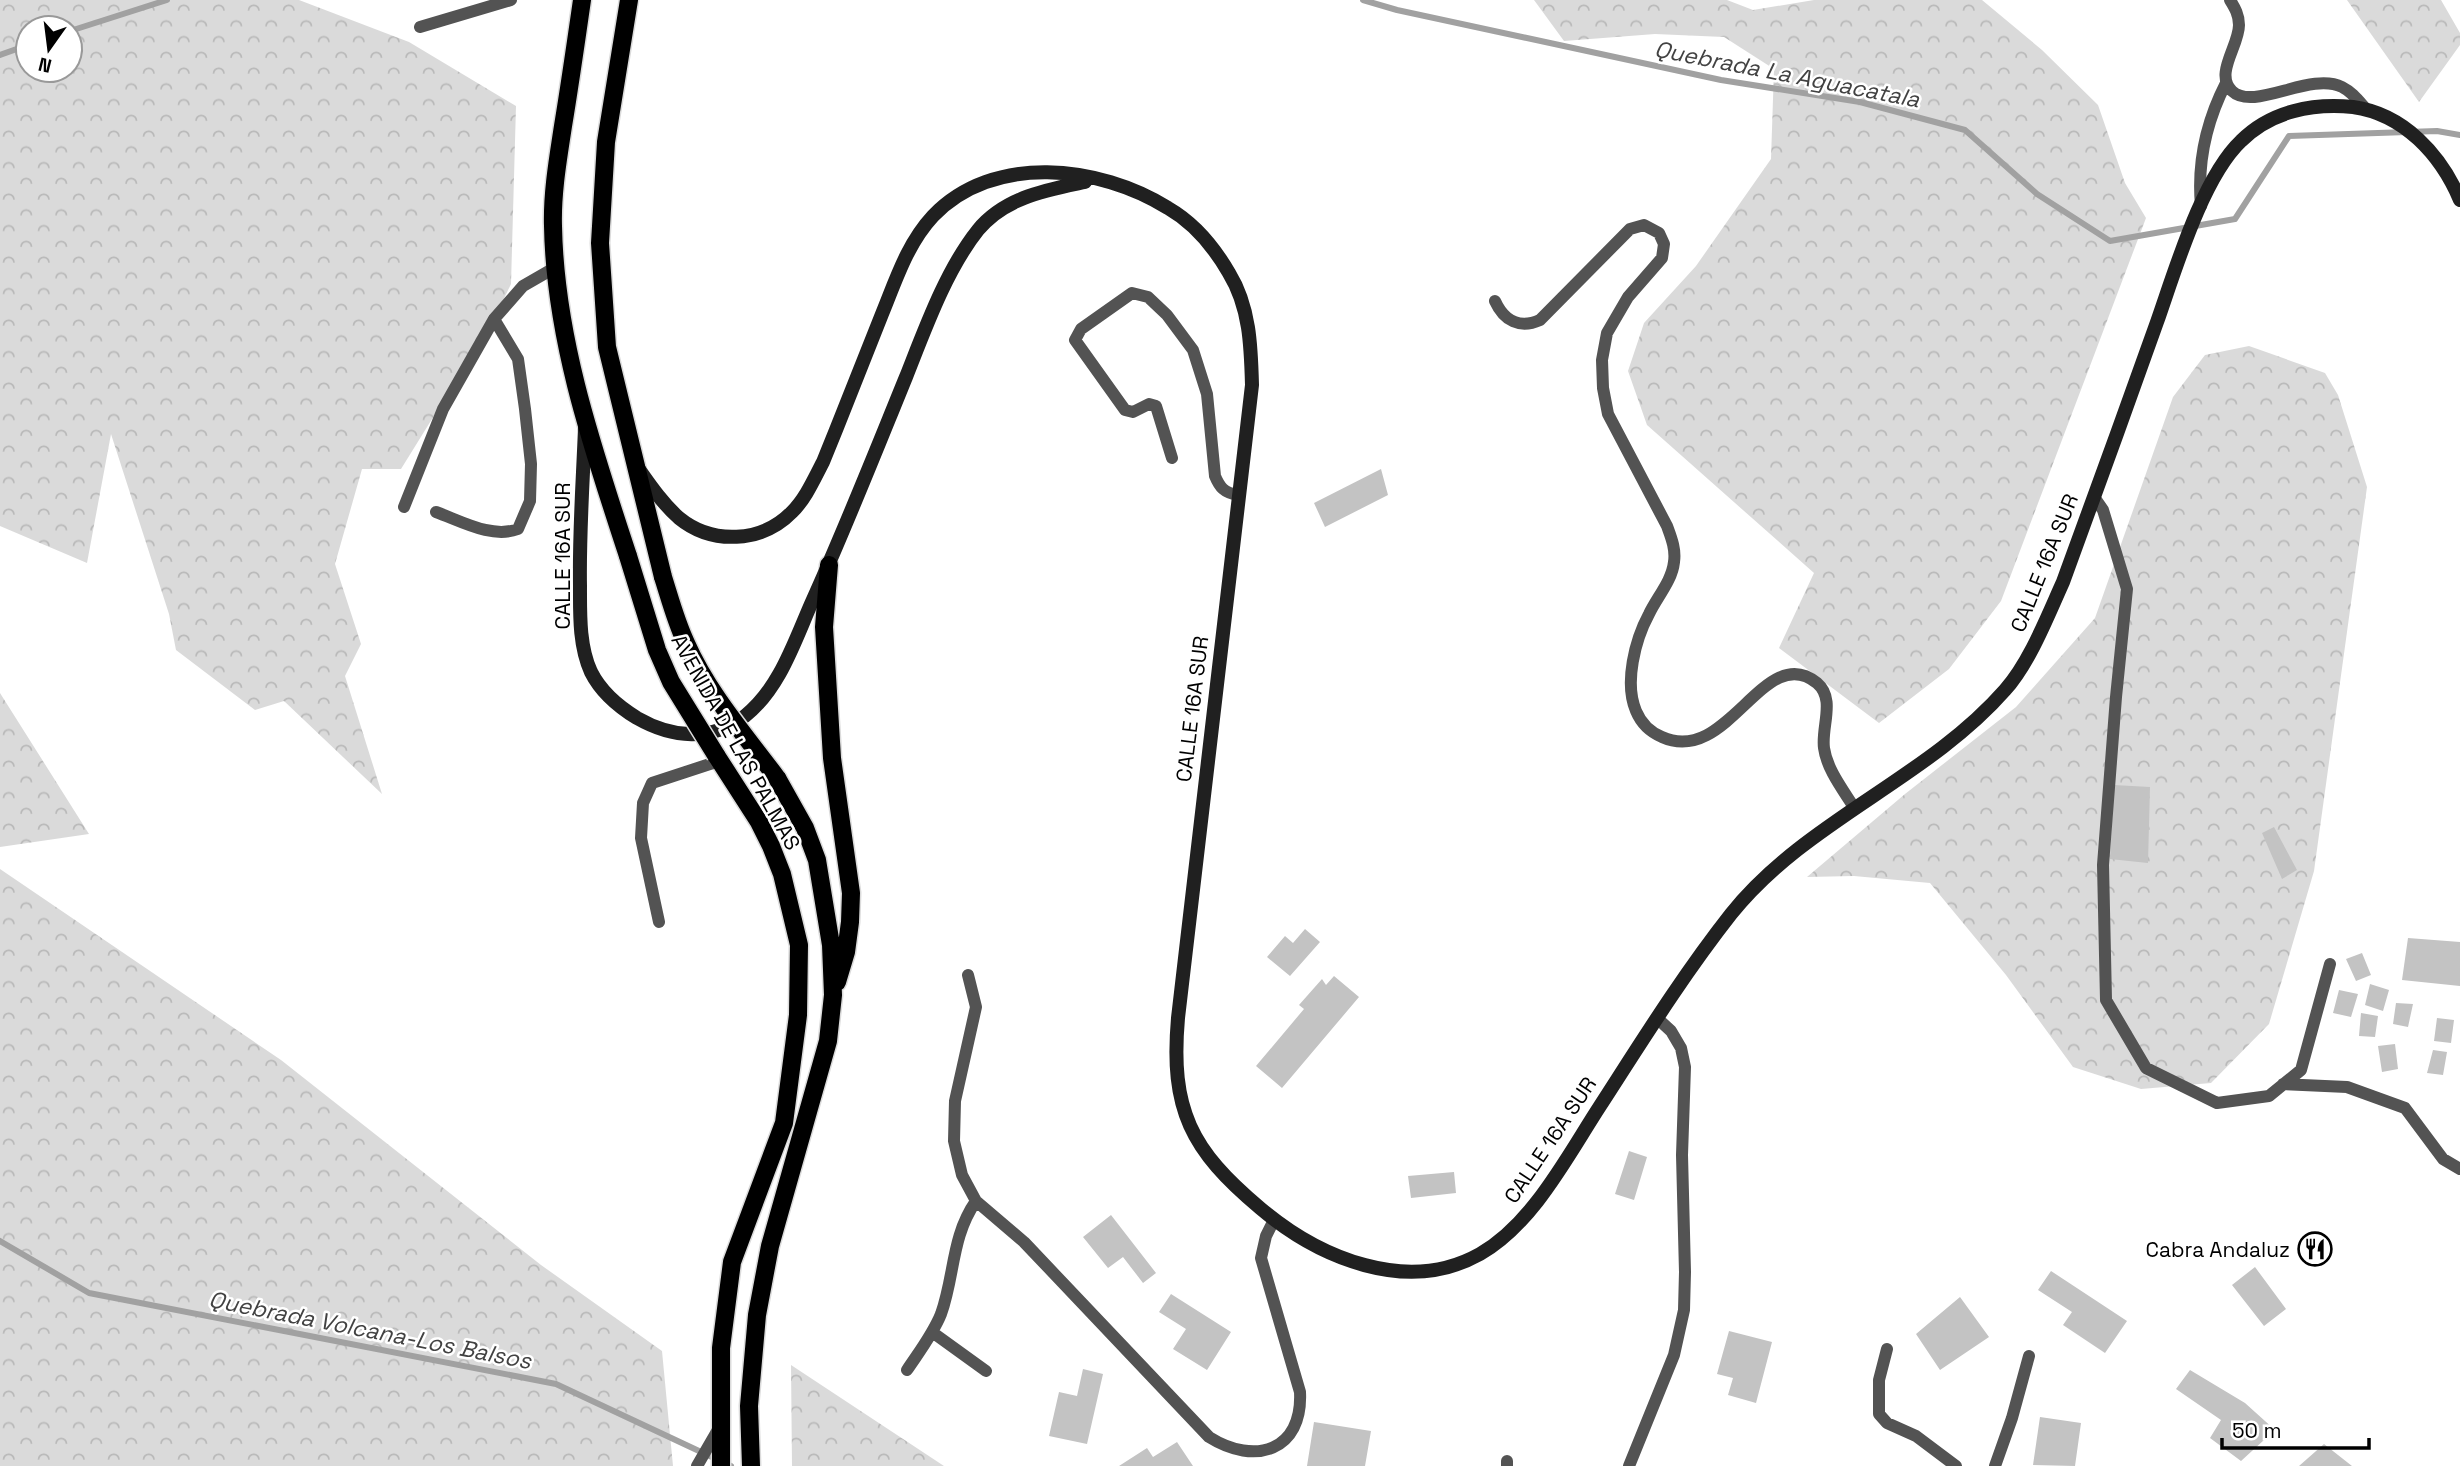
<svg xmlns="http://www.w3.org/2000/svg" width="2460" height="1466" font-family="'Space Grotesk',sans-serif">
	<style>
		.forest { fill: url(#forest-crowns); fill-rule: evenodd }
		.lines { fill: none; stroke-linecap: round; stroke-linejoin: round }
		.stream { stroke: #a1a1a1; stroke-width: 6 }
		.building { fill: #c3c3c3 }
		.primary-casing { stroke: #dbdbdb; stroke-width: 21 }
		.service { stroke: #535353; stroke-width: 12 }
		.secondary { stroke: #202020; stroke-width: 14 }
		.primary { stroke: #000; stroke-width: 18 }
		.primary-bridge-casing { stroke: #dbdbdb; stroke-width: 21; stroke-linecap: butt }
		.primary-bridge { stroke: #000; stroke-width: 18 }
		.labels { text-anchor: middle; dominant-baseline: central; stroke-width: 5; stroke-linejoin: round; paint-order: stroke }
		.street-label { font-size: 21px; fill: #000; stroke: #fff }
		.poi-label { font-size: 21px; fill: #000; stroke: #fff; text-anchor: end }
		.water-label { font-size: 23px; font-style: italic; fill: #424242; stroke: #fff }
	</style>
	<defs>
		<pattern id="forest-crowns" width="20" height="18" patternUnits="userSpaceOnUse" patternTransform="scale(1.75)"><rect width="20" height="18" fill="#dadada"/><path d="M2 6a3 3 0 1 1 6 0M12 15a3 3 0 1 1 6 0" fill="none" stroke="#b9b9b9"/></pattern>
	</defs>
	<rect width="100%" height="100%" fill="#fff"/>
	<path class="forest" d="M0,0H299L409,42L516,106L511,284L494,319L401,469H362L335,564L361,644L345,676L382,794L284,701L255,710L176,650L169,614L111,434L87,563L0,526ZM28,28H70V70H28Z
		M1534,0H1727L1753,10L1814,0H1982L2042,50L2098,105L2125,183L2146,218L2001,601L1949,669L1879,723L1779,648L1814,573L1647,425L1628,371L1644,323L1696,266L1771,159L1774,69L1724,37L1655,34L1564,41Z
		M2347,0H2441L2460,33V45L2419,102Z
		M2249,346L2325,373L2338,395L2367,487L2314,871L2269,1024L2211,1083L2141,1089L2073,1067L2006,975L1930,883L1854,876L1807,877L1905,794L2016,707L2095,618L2173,397L2205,355Z
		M0,693L89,834L0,847Z
		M0,869L281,1060L541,1265L662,1351L673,1466H0Z
		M791,1365L944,1466H792Z"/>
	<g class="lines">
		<path class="stream" d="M1363,0L1397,10L1721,80L1860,102L1965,130L2037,194L2110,241L2235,219L2289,136L2437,131L2460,135
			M70,31L167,0
			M0,55L28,45
			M0,1241L89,1293L556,1384L731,1466"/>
	</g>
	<path class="building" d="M1381,469L1388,495L1325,527L1314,503Z
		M2114,785L2150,787L2148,863L2110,859Z
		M2274,827L2297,870L2282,879L2262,833Z
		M1305,929L1320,942L1290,976L1267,957L1285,936L1293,943Z
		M2408,938L2460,942V986L2402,980Z
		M2362,953L2371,975L2356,981L2346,959Z
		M1334,976L1359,997L1282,1088L1256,1066L1304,1009L1299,1005L1322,979L1326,985Z
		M2370,984L2389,990L2383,1011L2365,1005Z
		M2339,990L2358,994L2351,1017L2333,1013Z
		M2396,1003L2413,1004L2408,1027L2393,1024Z
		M2361,1013L2378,1016L2375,1037L2359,1036Z
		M2437,1018L2454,1020L2451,1043L2434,1041Z
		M2395,1044L2398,1069L2382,1072L2378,1046Z
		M2433,1050L2447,1052L2443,1075L2427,1073Z
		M1629,1151L1647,1157L1634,1200L1615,1194Z
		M1454,1172L1456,1193L1411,1198L1408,1176Z
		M1111,1215L1156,1273L1143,1283L1123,1257L1108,1268L1083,1237Z
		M2255,1267L2286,1309L2264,1326L2232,1285Z
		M2051,1271L2127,1321L2105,1353L2063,1325L2072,1312L2038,1290Z
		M1171,1294L1231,1332L1207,1370L1173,1349L1186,1329L1159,1312Z
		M1960,1297L1989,1337L1940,1370L1916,1334Z
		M1729,1331L1772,1342L1756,1403L1728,1395L1733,1378L1717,1374Z
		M1083,1369L1103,1374L1087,1444L1049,1436L1059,1392L1077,1396Z
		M2190,1370L2245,1403L2275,1430L2241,1461L2210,1438L2221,1420L2176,1389Z
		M2040,1417L2081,1423L2075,1466L2033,1465Z
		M1314,1422L1371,1431L1365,1466H1307Z
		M1177,1442L1193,1466H1119L1147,1448L1153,1457Z
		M2324,1444L2352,1466H2299Z"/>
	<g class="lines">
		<defs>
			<path id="primary" d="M582,0C576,42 570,84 563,126C558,159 552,193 553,226C555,339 593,449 628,556
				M629,0L606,142L600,243L607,347L663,577
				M829,565L824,627L832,758L851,893L850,922L846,952L837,982
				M716,755L759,822L771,846L782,874L799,945L798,1015L784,1123L732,1262L721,1348V1466
				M751,1466L749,1406L757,1315L770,1246L828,1041L833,995L831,945L817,860L805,828L777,778"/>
		</defs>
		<use href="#primary" class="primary-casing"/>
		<path class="service" d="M2230,0C2235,8 2239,15 2239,25C2239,46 2214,74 2232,91C2254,112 2310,71 2342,87C2352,92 2358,100 2366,109
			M420,27L511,0
			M2201,206C2197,162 2206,122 2226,83
			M1495,301C1504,321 1520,329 1540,320L1630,229L1644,225L1659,233L1664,244L1662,258L1628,297L1607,333L1602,360L1603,388L1608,414L1667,526C1671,537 1676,549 1674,562C1672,581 1657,597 1649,614C1635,640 1624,683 1636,711C1641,723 1650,732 1662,737C1728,767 1764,640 1817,683C1836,699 1821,727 1824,748C1827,770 1844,791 1855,809
			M1172,458L1156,406L1149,404L1133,412L1125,410L1075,340L1081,329L1132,293L1148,297L1167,315L1193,350L1207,394L1215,476C1220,488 1224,492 1237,495
			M2094,497L2103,510L2127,589L2116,697L2103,865L2106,1000L2146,1068L2217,1103L2269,1096L2301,1070L2330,964
			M404,507L443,409L494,319L523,286L556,267
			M436,512C461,521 492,539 518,529L530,501L531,464L525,409L518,359L494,319
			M659,922L641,838L643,803L652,783L719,761
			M968,975L976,1007L955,1101L954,1141L962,1175L976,1201L1024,1242L1209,1437C1255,1466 1303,1451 1300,1392L1261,1258L1266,1236L1274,1220
			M2283,1084L2347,1087L2405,1108L2443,1159L2460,1169
			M932,1332L986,1371
			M1887,1349L1879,1380V1414L1887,1423L1916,1436L1956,1466
			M907,1370C919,1352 933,1334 941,1314C955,1275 951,1237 976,1201
			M1507,1461V1466
			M697,1466L719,1428
			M1629,1466L1674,1355L1684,1310L1685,1272L1682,1155L1685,1067L1681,1048L1671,1031L1657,1018
			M1995,1466L2012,1418L2029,1356"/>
		<path class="secondary" d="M585,428C583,480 579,533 580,586C580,614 579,646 591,672C601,692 619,707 637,718C672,738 711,742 745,716C779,689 794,643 811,604C845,529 875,453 906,377C925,329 946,270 978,230C1005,197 1047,190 1085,182
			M638,468C650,485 663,504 679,518C712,545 762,543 792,512C806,498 814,479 823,462C843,413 862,364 882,314C896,280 907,244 933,216C993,153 1099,165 1168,208C1194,223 1214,247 1229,273C1250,307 1251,347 1252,385L1178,1018C1170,1110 1191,1150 1260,1208C1319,1258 1407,1295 1480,1254C1533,1224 1568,1155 1600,1106C1642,1041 1683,975 1731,914C1805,821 1927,779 2005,690C2030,662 2048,615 2063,582C2095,495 2126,409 2157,322C2175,271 2202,178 2241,141C2271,111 2313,103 2353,107C2404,114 2441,155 2460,200"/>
		<use href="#primary" class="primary"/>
		<defs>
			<path id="primary-bridge" d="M628,556L657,650L671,682L716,755
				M663,577C670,599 676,622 686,643C708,693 745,735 777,778"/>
		</defs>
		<use href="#primary-bridge" class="primary-bridge-casing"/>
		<use href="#primary-bridge" class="primary-bridge"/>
	</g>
	<defs>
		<symbol id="restaurant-ring" viewBox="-11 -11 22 22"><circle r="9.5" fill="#fff" stroke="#000" stroke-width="1.5"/><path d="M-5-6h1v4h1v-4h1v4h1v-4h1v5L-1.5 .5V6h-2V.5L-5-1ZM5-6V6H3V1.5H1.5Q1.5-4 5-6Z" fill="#000"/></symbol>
	</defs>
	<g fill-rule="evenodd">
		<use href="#restaurant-ring" x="2296" y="1230" width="38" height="38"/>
	</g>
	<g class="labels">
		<g class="street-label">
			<text transform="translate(562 556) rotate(-90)">CALLE 16A SUR</text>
			<text transform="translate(2044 563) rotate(-68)">CALLE 16A SUR</text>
			<text transform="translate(1192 709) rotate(-83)">CALLE 16A SUR</text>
			<text transform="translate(736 742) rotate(61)">AVENIDA DE LAS PALMAS</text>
			<text transform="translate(1550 1140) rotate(-56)">CALLE 16A SUR</text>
		</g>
		<g class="poi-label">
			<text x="2290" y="1249">Cabra Andaluz</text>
		</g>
		<g class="water-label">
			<text transform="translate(1787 74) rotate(11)">Quebrada La Aguacatala</text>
			<text transform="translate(370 1330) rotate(11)">Quebrada Volcana-Los Balsos</text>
		</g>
	</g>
	<g transform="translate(49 49) rotate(194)"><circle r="33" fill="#ffffff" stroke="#999999" stroke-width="2"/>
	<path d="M0-5L12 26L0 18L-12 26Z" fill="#000000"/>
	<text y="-10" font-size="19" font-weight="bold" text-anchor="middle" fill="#000000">N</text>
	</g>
	<path d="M2222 1438v10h147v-10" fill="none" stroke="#000000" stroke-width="3.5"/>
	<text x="2232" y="1438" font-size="21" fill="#000000" stroke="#ffffff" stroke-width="5" paint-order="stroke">50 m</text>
</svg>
